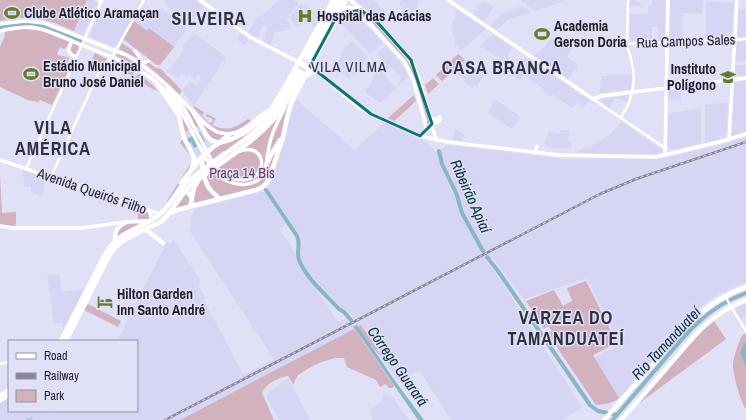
<svg xmlns="http://www.w3.org/2000/svg" width="746" height="420" font-family="'Archivo Narrow',sans-serif">
	<style>
		.built { fill: #d6d6f4 }
		.green { fill: #d1b2be }
		.water { fill: #8ab5c4 }
		.lines { fill: none; stroke-linecap: round; stroke-linejoin: round }
		.stream { stroke: #8ab5c4; stroke-width: 1 }
		.river { stroke: #8ab5c4; stroke-width: 4 }
		.minor { stroke: #fff; stroke-width: 2.5 }
		.major { stroke: #fff; stroke-width: 3.5 }
		.highway { stroke: #fff; stroke-width: 4.5 }
		.rail-casing { stroke: #878696; stroke-width: 2.5 }
		.rail { stroke: #e0e0f7; stroke-width: 1; stroke-dasharray: 3; stroke-linecap: butt }
		.marked { fill: none; stroke: #0f766e; stroke-width: 3; stroke-linejoin: round }
		.labels { text-anchor: middle; dominant-baseline: central; stroke-width: 3; stroke-linejoin: round; paint-order: stroke }
		.poi-label { font-size: 14px; font-weight: bold; fill: #1d1c24; stroke: #e0e0f7; text-anchor: start }
		.street-label { font-size: 14px; fill: #1d1c24; stroke: #e0e0f7 }
		.park-label { font-size: 14px; fill: #733e56; stroke: #e0e0f7 }
		.neighbourhood-label { font-size: 15px; letter-spacing: 1px; fill: #2f2f40; stroke: #e0e0f7 }
		.water-label { font-size: 15px; font-style: italic; fill: #042e39; stroke: #e0e0f7 }
		.district-label { font-size: 18px; font-weight: bold; letter-spacing: 1px; fill: #2f2f40; stroke: #e0e0f7 }
	</style>
	<rect width="100%" height="100%" fill="#e0e0f7"/>
	<path class="built" d="M87,0H93L98,3L83,35L74,31Z
		M166,0H196L203,6L192,23L189,24L164,4Z
		M279,0H294L299,3L285,20H288L291,29L278,32L275,31L270,45L262,41L268,27L266,25L262,28L257,38L248,32L259,15L262,16Z
		M355,0H373L385,11L381,20Z
		M401,0H419L415,12L402,10L403,6L399,5Z
		M483,0L494,7L484,21L473,14Z
		M520,0H566L536,11Z
		M630,0H634L645,6L630,7Z
		M652,0H666L665,39L658,40V27H652V40L631,41L630,39V14L648,13V6L652,5Z
		M670,0H695L703,1L702,14L683,13L682,22L683,39H670L669,38Z
		M706,1L733,3L734,4L732,37H706Z
		M300,4L320,14L315,22L318,24L316,27L309,23L295,27L290,17Z
		M522,6L531,12L508,20L497,30L490,25L503,13Z
		M116,8L131,19L116,47H114L89,37L101,10L113,15Z
		M162,8L172,16V17L186,28L185,30L186,31L174,47L149,28L147,31L134,21L140,11L145,15L150,10L157,15Z
		M746,9V36L738,37L737,27L739,26L737,23L738,10Z
		M457,10L486,29L461,51L455,43L452,31L453,20Z
		M345,12L348,13L364,23L369,28L382,42V43L370,54L338,20L339,17L342,14Z
		M192,33H194L226,57L194,106L182,91L190,81L196,85L201,78L198,75L195,79L189,74L187,77L182,73L178,79L165,70L170,69L183,51L182,49L183,46Z
		M240,34L248,39V40L245,45L237,40Z
		M493,34L512,47L507,55L510,58L507,63L480,46Z
		M551,38L556,42L557,41L568,48L573,41L576,43L567,57L578,65L568,79L535,56L537,52L539,53L543,47L544,48Z
		M352,41L367,56V58L349,79L333,66L342,56L340,52Z
		M746,41V60L735,61L737,42Z
		M386,46L402,65L408,77L399,85L397,83L402,78L391,67L386,71L380,65L384,61L377,53L384,47Z
		M525,57H526L585,97L589,99V101L584,106L577,102L572,108L552,94L550,97L543,92L544,89L524,75L520,81L513,76H512Z
		M465,60L485,74L477,87L474,85L472,88L466,84L464,82L465,79L453,71Z
		M746,65V75L735,76V66Z
		M380,70L396,88L380,103L365,92L372,82L370,80Z
		M632,75L631,89L599,93L601,85V76Z
		M746,81V131L733,136L731,134L734,83Z
		M681,89V99L668,100V91Z
		M628,95L629,97L627,102L616,98L610,108L599,100Z
		M297,100L354,150L384,123L428,143L437,153L446,145L565,159H660L724,144L746,137V283L728,289L710,300L690,316L619,398L594,358L619,344L587,278L524,299L493,258L487,260L486,261L497,275L582,407L563,420H451L420,371L397,380L361,325L358,327L357,325L353,327L354,329L179,420H0V403L9,398V411H47L50,414L54,411H137V341H117L167,242L170,243L174,240L200,280L199,287L206,299L204,300L243,375L274,359L189,230L191,228L190,219L195,209L264,191L286,224L280,229L295,253L297,262L305,275L311,282L338,322L347,318L350,321L354,319L351,314L340,306L309,273L304,267L301,261L299,255L300,245V238L288,221L285,214L267,189L270,185L285,139L293,107Z
		M496,100L521,117L512,129L488,113Z
		M728,102L726,137L723,138L722,136H719L720,139L705,143V105Z
		M701,109V143L673,150L668,147V113Z
		M621,122H622L662,150L663,152L656,154L578,153L577,151L591,146L608,136Z
		M199,125L206,139L211,145L200,156L199,155L196,157L187,140L185,132Z
		M455,130H458L465,135L461,141L453,140Z
		M560,130H569L570,136H568V141H571L572,146L571,148H552L544,146L548,131L560,133Z
		M23,170L45,178L42,197L31,192V187H24Z
		M59,274L62,292L84,289L63,330L62,323L54,324L47,275Z
		M746,304V317L740,319L737,313L736,310L738,307Z
		M288,378L297,395L310,420H279L265,395Z
		M384,394L391,396L394,399L409,420H372L370,410L381,402Z"/>
	<path class="green" d="M0,0H87L74,31L55,23L43,20L41,17L27,18H16L0,21Z
		M357,10L367,16L374,22L407,60L416,76L431,123L430,124H427V118C421,100 417,79 407,62L373,23L365,17L356,13V11Z
		M134,21L147,31L149,28L174,47L160,65H157L123,39Z
		M23,29L42,31L69,42L66,48L64,49L60,47L57,54L62,57L63,56L69,58L67,64L71,66L52,105L40,100L38,102L28,100L0,87V47L5,35L4,34L6,31Z
		M73,43L78,46L79,49L75,55L71,53L70,49Z
		M122,43L135,52L139,59L119,49Z
		M95,53L107,59L103,64L92,59Z
		M117,53L126,56L138,64V66H137L116,56Z
		M458,54L465,60L442,81L436,75Z
		M113,60L121,63L135,71L132,76L112,64Z
		M147,63H149L156,68L161,69L164,72L165,74L173,81L182,91L179,95L158,74L146,65V64Z
		M138,74H140L142,76L160,92L155,89L154,90L135,78Z
		M433,78L439,84L428,94L425,85Z
		M414,95L416,101L394,121L388,118Z
		M292,98L281,136L278,142L269,152L270,143L278,123Z
		M172,101L187,125L193,121L184,104L192,112L199,125L185,132L180,116Z
		M194,106L204,112L202,115L209,123L212,122L213,120L211,118L207,117L206,115L207,114L216,119L212,125C227,132 235,128 248,119L252,121C221,143 215,130 193,107Z
		M280,116L272,131L268,164L278,146C274,159 271,179 259,187L221,197C214,192 207,185 207,176L241,152L249,151L256,154L260,159V167L263,168C265,155 256,149 244,148L270,126Z
		M201,122C222,141 227,134 252,126C242,131 222,146 211,138C206,135 204,127 201,122Z
		M247,135L226,151H223L204,166C204,164 203,162 204,160C206,148 236,138 247,134Z
		M183,138L193,156C194,168 174,191 168,201L166,202L193,160L192,157L180,143Z
		M0,175L2,213L16,212V223L15,226L0,224Z
		M202,179H203L216,198L197,202L195,203C193,198 194,189 197,184C199,182 201,181 202,179Z
		M186,193L190,196V202L187,206L176,208Z
		M139,209L149,213L150,217L148,219H138V210Z
		M137,223L138,224V225L117,238C118,225 126,224 137,223Z
		M586,281L617,343L593,355L619,398C612,404 605,404 596,405L548,334L552,331L548,326L544,329L526,301L554,290L563,306L572,301L567,288Z
		M88,304L121,321L118,327L84,310Z
		M714,321L726,339L638,404L702,331Z
		M361,325L383,358C373,349 364,339 358,327Z
		M354,329L359,335L394,386L392,388H389L385,384L382,386L380,387L376,380L347,367L344,358H335L321,362L307,369L298,375L295,380L294,385L293,384L288,376C279,377 265,384 262,393L274,420H180Z
		M744,334L746,335V409C741,403 733,375 733,366C733,359 739,338 744,334Z"/>
	<path class="water" d="M200,132L205,142L194,148L191,142L189,143L187,139Z
		M746,291V295C707,310 691,332 665,362C648,381 632,401 615,420H610L686,331C704,313 722,300 746,291Z
		M357,325L395,381L424,420H418L361,337L353,327Z
		M744,343H746V367L740,353Z"/>
	<g class="lines">
		<path class="stream" d="M27,420L32,418"/>
		<path class="river" d="M0,27C9,25 19,23 29,24C47,25 64,34 81,41
			M439,151L442,164L457,195L462,213L483,251
			M266,190L297,236C301,245 296,251 299,260C306,278 326,295 339,309L344,312L351,320
			M487,257L498,271L590,405L598,411L617,415"/>
		<path class="minor" d="M98,0L102,2
			M626,44L746,39
			M626,44L627,39L628,0
			M102,69L107,68L110,70
			M593,99L665,148
			M621,118C637,93 637,70 626,44
			M26,169L102,0
			M51,177L97,76L104,65L112,57L144,0
			M725,296L733,310L746,331
			M0,364L9,362"/>
		<path class="major" d="M200,0L250,37L296,61L300,64L310,70
			M448,0L593,99L601,96L746,78
			M351,1L378,23L406,54L413,64L419,79L436,140
			M340,13L344,11H348L367,21L404,61L413,79L425,122L426,131L420,136
			M0,24L25,21L44,23L126,55L146,68L168,86L205,124L217,132L227,134L236,133L245,128L267,111
			M0,31C10,29 20,27 30,27C48,29 65,38 82,45C117,60 152,69 175,103C186,118 193,135 202,151C207,160 211,169 219,176C229,184 247,188 258,180C267,173 266,162 268,152C270,135 278,122 285,107
			M72,41C68,50 66,52 76,57
			M135,51L140,58L141,64
			M296,61L306,64L313,68L359,108L421,137
			M141,64L148,61
			M168,88L179,102L187,114L213,163C218,171 225,177 235,179C270,186 269,141 240,151
			M430,117L433,119L436,120L440,117
			M431,125L436,123L440,120
			M420,136L448,142L559,155L656,157L723,141L746,134
			M729,140L737,0
			M535,153L537,146
			M665,155L668,0
			M0,160L160,214
			M0,226L12,228H82L126,222L148,221"/>
		<path class="highway" d="M352,0L353,2
			M340,7L357,9
			M306,58L337,0
			M310,60L342,0
			M306,76L311,73L314,72
			M158,85L179,116L184,138L194,157V160L192,167
			M192,110L207,136L211,140L219,143
			M243,134L264,117L272,108L287,83L333,0
			M220,142L230,134
			M203,157C201,166 204,180 209,188C212,192 216,196 220,199
			M266,165L271,155L280,140
			M181,183L200,159L212,148L219,143L232,139L244,133
			M182,191C192,192 194,200 189,207
			M192,198L194,188L198,181
			M150,211L152,220
			M170,213L180,209L256,190C262,188 266,185 269,179L283,137L288,113L292,101L346,0
			M144,230L149,232L163,243
			M118,241L115,239C114,231 120,225 126,222
			M61,341L104,256C109,247 116,239 125,234C137,227 150,223 160,214C171,205 177,190 188,181L252,134L265,122L281,102L299,71
			M66,341L108,258C118,241 129,237 146,229C152,226 158,224 163,220C174,210 179,196 190,186C217,164 249,147 273,120C285,106 293,89 302,73
			M0,396L9,390
			M0,400L9,395
			M604,420L687,326C704,308 723,295 746,287
			M621,420C638,401 654,383 670,364C693,337 711,313 746,300"/>
		<defs>
			<path id="rail" d="M165,420L600,194L636,179L746,142"/>
		</defs>
		<use href="#rail" class="rail-casing"/>
		<use href="#rail" class="rail"/>
	</g>
	<path class="marked" d="M361,10L378,23L411,60L432,124L420,136L371,114L310,66L338,14Z"/>
	<defs>
		<symbol id="stadium-bare" viewBox="-9 -9 18 18"><path d="M0-5a6.5 5 0 1 0 0 10a6.5 5 0 1 0 0-10ZM-3.5-1.8h7v3.6h-7Z" fill="#687b2b" stroke="#e0e0f7" stroke-width="2.5" paint-order="stroke"/></symbol>
		<symbol id="hospital-bare" viewBox="-9 -9 18 18"><path d="M-5-5h3v3.5h4V-5h3V5h-3V1.5h-4V5h-3Z" fill="#687b2b" stroke="#e0e0f7" stroke-width="2.5" paint-order="stroke"/></symbol>
		<symbol id="university-bare" viewBox="-9 -9 18 18"><path d="M0-5L7-2L0 1L-7-2ZM-4 1L0 2.5L4 1V4Q0 6-4 4Z" fill="#687b2b" stroke="#e0e0f7" stroke-width="2.5" paint-order="stroke"/></symbol>
		<symbol id="hotel-bare" viewBox="-9 -9 18 18"><path d="M-6-4.5h1.5V1H6V5H4.5V3h-9V5H-6ZM-4 0a1.8 1.8 0 1 1 3.6 0ZM.5 0V-2.5h3Q6-2.5 6 0Z" fill="#687b2b" stroke="#e0e0f7" stroke-width="2.5" paint-order="stroke"/></symbol>
	</defs>
	<g fill-rule="evenodd">
		<use href="#stadium-bare" x="1" y="2" width="22" height="22"/>
		<use href="#hospital-bare" x="294" y="5" width="22" height="22"/>
		<use href="#stadium-bare" x="531" y="23" width="22" height="22"/>
		<use href="#stadium-bare" x="20" y="63" width="22" height="22"/>
		<use href="#university-bare" x="717" y="66" width="22" height="22"/>
		<use href="#hotel-bare" x="94" y="291" width="22" height="22"/>
	</g>
	<g class="labels">
		<g class="poi-label">
			<text x="24" y="13">Clube Atlético Aramaçan</text>
			<text x="317" y="16">Hospital das Acácias</text>
			<text x="554" y="26">Academia<tspan x="554" dy="16">Gerson Doria</tspan></text>
			<text x="43" y="66">Estádio Municipal<tspan x="43" dy="16">Bruno José Daniel</tspan></text>
			<text x="716" y="69" text-anchor="end">Instituto<tspan x="716" dy="16">Polígono</tspan></text>
			<text x="117" y="294">Hilton Garden<tspan x="117" dy="16">Inn Santo André</tspan></text>
		</g>
		<g class="street-label">
			<text transform="translate(686 41) rotate(-2)">Rua Campos Sales</text>
			<text transform="translate(92 191) rotate(19)">Avenida Queirós Filho</text>
		</g>
		<g class="park-label">
			<text x="242" y="173">Praça 14 Bis</text>
		</g>
		<g class="neighbourhood-label">
			<text x="349" y="66">VILA VILMA</text>
		</g>
		<g class="water-label">
			<text transform="translate(471 196) rotate(66)">Ribeirão Apiaí</text>
			<text transform="translate(666 343) rotate(-47)">Rio Tamanduateí</text>
			<text transform="translate(398 366) rotate(55)">Córrego Guarará</text>
		</g>
		<g class="district-label">
			<text x="209" y="18">SILVEIRA</text>
			<text x="502" y="67">CASA BRANCA</text>
			<text x="53" y="127">VILA<tspan x="53" dy="21">AMÉRICA</tspan></text>
			<text x="566" y="317">VÁRZEA DO<tspan x="566" dy="21">TAMANDUATEÍ</tspan></text>
		</g>
	</g>
	<rect x="8" y="340" width="130" height="72" fill="#e0e0f7" stroke="#9292a3"/>
	<rect x="16" y="353" width="20" height="6" fill="#ffffff" stroke="#9292a3"/>
	<text x="44" y="360" font-size="12" fill="#1d1c24">Road</text>
	<rect x="16" y="373" width="20" height="6" fill="#878696" stroke="#9292a3"/>
	<text x="44" y="380" font-size="12" fill="#1d1c24">Railway</text>
	<rect x="16" y="390" width="20" height="12" fill="#d1b2be" stroke="#9292a3"/>
	<text x="44" y="400" font-size="12" fill="#1d1c24">Park</text>
</svg>
